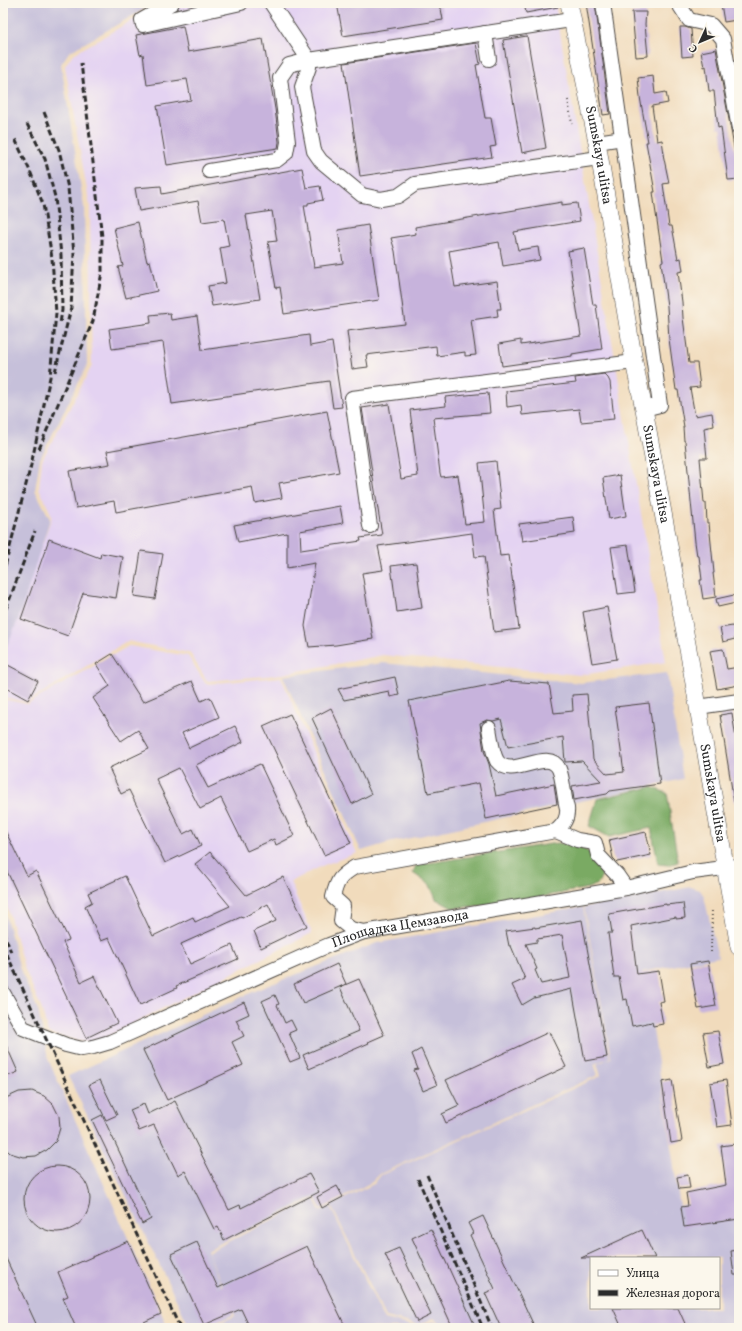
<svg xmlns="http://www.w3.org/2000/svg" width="742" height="1331" font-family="Vollkorn,serif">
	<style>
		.built { fill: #e4d3f2 }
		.industrial { fill: #c6c0da; fill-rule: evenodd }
		.forest { fill: #7aaa64; stroke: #526a48 }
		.building { fill: #c7b3dc; fill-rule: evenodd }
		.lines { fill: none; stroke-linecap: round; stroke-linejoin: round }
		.minor-casing { stroke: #494541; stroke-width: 16 }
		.major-casing { stroke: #494541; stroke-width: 18 }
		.path { stroke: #494541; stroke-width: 2; stroke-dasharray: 1 3; stroke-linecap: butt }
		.minor { stroke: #fff; stroke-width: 14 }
		.major { stroke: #fff; stroke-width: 17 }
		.rail { stroke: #2b2b2b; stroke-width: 3; stroke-dasharray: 6 3; stroke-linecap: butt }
		.labels { text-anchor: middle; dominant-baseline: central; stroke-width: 4; stroke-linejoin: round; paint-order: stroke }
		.street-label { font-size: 14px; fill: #2b2b2b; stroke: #fbf7ec }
	</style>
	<rect width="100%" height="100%" fill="#fbf7ec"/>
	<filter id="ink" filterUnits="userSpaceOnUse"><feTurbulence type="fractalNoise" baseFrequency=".025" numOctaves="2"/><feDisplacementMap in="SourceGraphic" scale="8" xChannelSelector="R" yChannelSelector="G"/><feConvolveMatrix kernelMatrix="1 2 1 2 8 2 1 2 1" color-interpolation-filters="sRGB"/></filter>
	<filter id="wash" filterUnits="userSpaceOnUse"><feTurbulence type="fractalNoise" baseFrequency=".012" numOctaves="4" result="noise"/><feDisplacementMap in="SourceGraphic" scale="16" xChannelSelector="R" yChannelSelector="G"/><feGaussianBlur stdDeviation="0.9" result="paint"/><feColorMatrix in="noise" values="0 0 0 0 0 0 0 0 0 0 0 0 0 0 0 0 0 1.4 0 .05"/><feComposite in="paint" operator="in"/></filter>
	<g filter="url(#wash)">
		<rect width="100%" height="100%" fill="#f1dbbc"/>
		<path class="built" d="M162,3H555L666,662L580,675L383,655L277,675L207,681L190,653L128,641L27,702L3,697V656L52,516L39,488L42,460L92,366L90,206L65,66L72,55Z
			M129,646L188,656L206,684L281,677L357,853L324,865L290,882L312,933L92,1044L48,1033L42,1010L24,967L3,892V699L27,704Z"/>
		<path class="industrial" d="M3,3H155L69,52L61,64L84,207L87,366L40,459L35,490L50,519L18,620L3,655Z
			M383,663L580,683L667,673L683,779L392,842L361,851L283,676Z
			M691,887L700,890L704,896L718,957L642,972L652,1023L680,1206L739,1196V1328H445L434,1318L419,1325L386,1317L331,1205L374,1184L381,1175L601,1076L597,1064L611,1058L584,907ZM591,1258H719V1308H591Z
			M3,906L20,969L38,1010L48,1059L168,1328H3Z
			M583,907L610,1058L594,1064L598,1075L380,1174L372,1182L321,1209L315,1197L207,1250L233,1315L204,1328H190L68,1076L264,987L377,943Z
			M314,1199L320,1211L330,1206L384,1319L419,1327L434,1321L441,1328H208L235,1316L208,1252Z"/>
		<path class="forest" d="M651,787L667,793L678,862L668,865L658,864L651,828L609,837L589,826L597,799Z
			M557,843L576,844L593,855L601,866L602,876L598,884L588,888L503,904L452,908L436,899L430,885L413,873L416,865Z"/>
		<g id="blocks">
			<path class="building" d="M337,3H440L443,20L343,36Z
				M524,3H558V7L526,13Z
				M586,3H595L610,114L603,115Z
				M734,3L737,20L724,22L721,4Z
				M632,12H646L645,24L648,56L636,57Z
				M183,26L188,52L263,39L275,109L279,142L278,148L167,165L157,106L191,100L187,79L147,85L143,54L140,55L136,35Z
				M680,27H685L691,29L693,56L682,57Z
				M527,36L546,148L522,153L503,40Z
				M476,43L480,64L476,65L485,118H491L496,146L490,147L492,157L360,176L344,63Z
				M716,49L739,174V179L728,180L721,127L718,128L714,91H709L706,66L704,67L701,52Z
				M653,76L655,94L666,92L668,103L652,106L657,141L662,140L664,154H663L669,183L663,184L669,226H672L678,259L681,258L683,271L678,272L682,302L683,318L689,363H697L700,387L690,388L695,416L712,413L714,426L704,428L707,458H700L704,503H706L707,523H709L714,573H713L716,597L703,599L700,580H702L699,556H697L695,542L685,441H684L683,427H684L678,390H676L669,339L667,306L661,262L663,261L655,207L653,192H655L646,142H648L640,97L638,78Z
				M302,168L306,188L320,186L323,200L308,203V205H304L314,267L343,263L338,230L368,225L379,300L284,314L280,287L276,288L268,242L277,241L272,211L246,215L260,299L212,306L208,286L226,283L220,248L229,246L224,219L202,222L198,201L139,211L135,188L161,186L162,194Z
				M562,202V205L577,203L580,221L514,232L518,250L538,247L540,260L503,266L499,242L449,251L455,287L497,281L501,309H497L498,316L471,320L476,355L465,356V352L437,356L436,346L366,355L368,367L352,369L347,331L405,324L395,251L391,238L416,234L415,227Z
				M138,222L147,262L150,261L157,291L126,298L118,267L123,266L114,228Z
				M584,248L593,305H596L602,349L572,354V356L502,366L499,344L521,340V345L581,336L568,251Z
				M170,313L171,320L197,316L202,350L309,335L310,346L332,342L342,407L333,408L329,381L172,404L163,342L112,349L109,329L151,323L150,315Z
				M604,374L608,378L610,382L614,419L581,422L579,409L522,415L521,405L507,407L506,391L576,383L575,378Z
				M488,393L490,413L433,418L440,473L441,477L458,475L465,524L485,522L479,463L496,461L501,509L494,510L500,556L509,555L519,629L494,632L484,556L475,557L472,533L378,546L383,570L362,573L373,639L336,645L309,647L305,626L315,563L287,568V533L238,542L234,525L340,506L343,523L300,531L301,550L361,541L360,538L382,535L362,408L389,404L401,479L418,476L410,410L446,406L445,397Z
				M327,411L339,472L279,483L282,498L255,503L252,487L116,512L114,501L76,508L69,471L110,464L107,451Z
				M620,475L626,516L609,519L603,478Z
				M573,517L575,533L522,541L519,524Z
				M49,539L100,558L101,553L123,557L116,598L83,593L68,636L21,619Z
				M628,545L635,592L618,594L611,547Z
				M141,551L163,554L155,599L134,596Z
				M416,563L422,608L397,612L391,566Z
				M734,595L736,603L718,607L716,599Z
				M607,607L617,659L592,663L583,612Z
				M739,625V638L723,642L720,628Z
				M723,649L727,669L739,667V685L717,689L710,651Z
				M112,654L143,702L192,681L201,701L210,697L219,717L182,733L189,748L235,726L243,742L196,765L208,788L260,764L294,836L276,845L274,839L247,851L221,798L200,809L179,768L156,779L183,834L193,829L201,846L165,863L129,790L121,794L109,768L149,749L138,730L121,741L93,698L110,686L96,664Z
				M6,664L38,681L28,700L3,686V670Z
				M395,677L399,695L390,697L389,691L344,700L338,689Z
				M509,681L549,684L554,713L573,711L572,695L587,694L593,759L607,774L624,772L615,707L649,703L660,784L610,791L607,794L574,800L572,786L601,781L582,761L565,762L563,737L508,747L501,719L493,721L487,720L480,723L484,751L489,764L496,796L554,784L557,804L486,819L479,783L428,793L409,701Z
				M331,708L371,794L352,804L312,718Z
				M732,713L739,758V802H734L720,715Z
				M290,714L351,843L324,855L263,726Z
				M3,826L27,876L36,871L69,940L63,942L81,982L94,976L117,1023L86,1038L3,863Z
				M646,832L651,855L617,862L613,858L609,840Z
				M210,852L246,895L283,877L307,926L261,948L254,931L276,921L268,904L242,918L241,917L181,944L190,964L232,945L238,959L176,986L177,988L140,1005L109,938L101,941L85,906L92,902L88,893L125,876L153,936L193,917L195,922L230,906L195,864Z
				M683,903L685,918L676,919V917L631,926L637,974L659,971L664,1001L659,1002L663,1024L653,1026L652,1022L632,1026L627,999L623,1000L619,977H614L608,933H612L609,914L666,904V905Z
				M582,920L607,1057L585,1061L572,989L534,998L522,1005L512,985L525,979L511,946H509L506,931L535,927V928ZM562,935L570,978L541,984L535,970L537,969L526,944L537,942V939Z
				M708,961L716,1006L698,1009L690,964Z
				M337,964L346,984L303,1003L294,984Z
				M359,979L384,1035L368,1042L369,1043L309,1069L303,1055L359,1031L340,987Z
				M275,995L279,1004L277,1005L285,1023L291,1020L296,1030L289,1033L300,1058L290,1062L262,1001Z
				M244,1002L249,1014L236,1020L244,1036L232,1042L243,1065L167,1100L143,1050Z
				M718,1031L724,1064L709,1067L703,1033Z
				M549,1032L566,1067L446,1123L442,1114L459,1106L446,1080Z
				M3,1038L18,1072L3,1078Z
				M421,1049L437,1085L423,1091L414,1070L418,1069L412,1054Z
				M100,1080L117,1115L106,1120L89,1085Z
				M672,1080L682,1141L671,1143L662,1082Z
				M726,1080L732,1125L717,1127L710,1083Z
				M32,1091L44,1096L53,1104L59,1116L60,1128L56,1141L47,1150L36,1156L23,1157L10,1153L3,1146V1102L8,1097L19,1092Z
				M175,1101L229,1210L240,1205L241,1208L309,1174L319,1192L224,1240L218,1227L214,1229L185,1171L178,1175L154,1125L139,1131L130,1110L144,1104L148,1114Z
				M102,1115L151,1219L142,1224L92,1120Z
				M735,1144L739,1171V1219L684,1227L681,1207L688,1206L686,1193L726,1185L721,1146Z
				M24 1199a33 33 0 1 1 66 0a33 33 0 1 1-66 0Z
				M688,1175L690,1188L679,1189L677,1177Z
				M337,1186L343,1197L322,1208L317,1197Z
				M483,1216L535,1328H501L485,1293L495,1289L470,1235L473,1233L468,1223Z
				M431,1229L476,1328H453L412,1238Z
				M642,1230L655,1258H581Z
				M128,1241L161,1314L144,1322L147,1328H76L63,1298L68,1296L58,1272Z
				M197,1242L218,1288L307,1246L346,1328H250L241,1309L204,1325L171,1254Z
				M399,1248L431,1315L417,1322L385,1254Z
				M739,1250V1275H734L731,1251Z
				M3,1252L38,1328H3Z
				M613,1308H678L687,1328H622Z"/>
		</g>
	</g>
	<g filter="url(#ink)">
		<use href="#blocks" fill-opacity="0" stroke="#494541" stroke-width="1"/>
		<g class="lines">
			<defs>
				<g id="minor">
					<path d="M172,3L142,20L143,25L241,3"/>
					<path d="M271,3L309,60V67L302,87L314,151L321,161L362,195L381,199L398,196L415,184L599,158"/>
					<path d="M603,3L660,405L644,409"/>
					<path d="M678,3L689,20L711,25L723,39L739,129"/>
					<path d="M485,33L489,59"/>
					<path d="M597,142L623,138"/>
					<path d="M209,171L277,160L286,153L288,142L280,78L289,65L309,60L571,20"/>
					<path d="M370,526L352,398L634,362"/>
					<path d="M698,707L739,701"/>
					<path d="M556,831L577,840L595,843L598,855L617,875L626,888"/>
					<path d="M364,932L351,929L341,921L343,906L333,897C337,880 340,876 355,867L556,831C564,824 568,818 567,808C564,798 563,778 559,769C548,746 512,781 497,761C492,752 491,738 489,728"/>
					<path id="s1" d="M3,993L23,1028L66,1045L82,1049L93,1047L110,1042L329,945L364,932L626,888L693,872L739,866"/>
				</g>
				<g id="major">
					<path id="s2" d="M569,3L597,142L634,362L644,409L690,660L739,947"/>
				</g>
			</defs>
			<use href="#minor" class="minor-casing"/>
			<use href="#major" class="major-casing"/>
			<path class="path" d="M568,100L572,124
				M711,952L712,909"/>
			<use href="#minor" class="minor"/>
			<use href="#major" class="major"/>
			<path class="rail" d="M44,112L59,150L68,188L74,254L71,308L55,372
				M27,124L45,159L55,197L61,255L62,310L60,324
				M39,449L93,321L102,272V237L81,63
				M3,504L5,514V554
				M3,574L31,465L50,377L56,313L52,258L43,204L30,171L15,139
				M3,617L35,531
				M3,931L11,952
				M3,946L180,1328
				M427,1175L492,1328
				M418,1179L483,1328"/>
		</g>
	</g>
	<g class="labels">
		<g class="street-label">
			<text stroke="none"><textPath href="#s2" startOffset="155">Sumskaya ulitsa</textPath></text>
			<text stroke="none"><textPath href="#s2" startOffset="479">Sumskaya ulitsa</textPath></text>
			<text stroke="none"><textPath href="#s2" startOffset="803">Sumskaya ulitsa</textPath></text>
			<text stroke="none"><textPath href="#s1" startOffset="445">Площадка Цемзавода</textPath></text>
		</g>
	</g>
	<rect width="742" height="1331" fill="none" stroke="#fbf7ec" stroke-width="16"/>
	<rect x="590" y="1257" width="130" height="52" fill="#fbf7ec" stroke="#a8a59f"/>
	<rect x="598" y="1270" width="20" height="6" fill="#ffffff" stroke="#a8a59f"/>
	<text x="626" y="1277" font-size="12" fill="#2b2b2b">Улица</text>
	<rect x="598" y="1290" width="20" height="6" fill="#2b2b2b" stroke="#a8a59f"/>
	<text x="626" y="1297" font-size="12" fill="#2b2b2b">Железная дорога</text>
	<g transform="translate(700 42) rotate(226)" stroke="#fbf7ec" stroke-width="3" paint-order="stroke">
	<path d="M0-3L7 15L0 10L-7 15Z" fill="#2b2b2b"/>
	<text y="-6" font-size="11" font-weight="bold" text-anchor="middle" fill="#2b2b2b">С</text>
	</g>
</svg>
